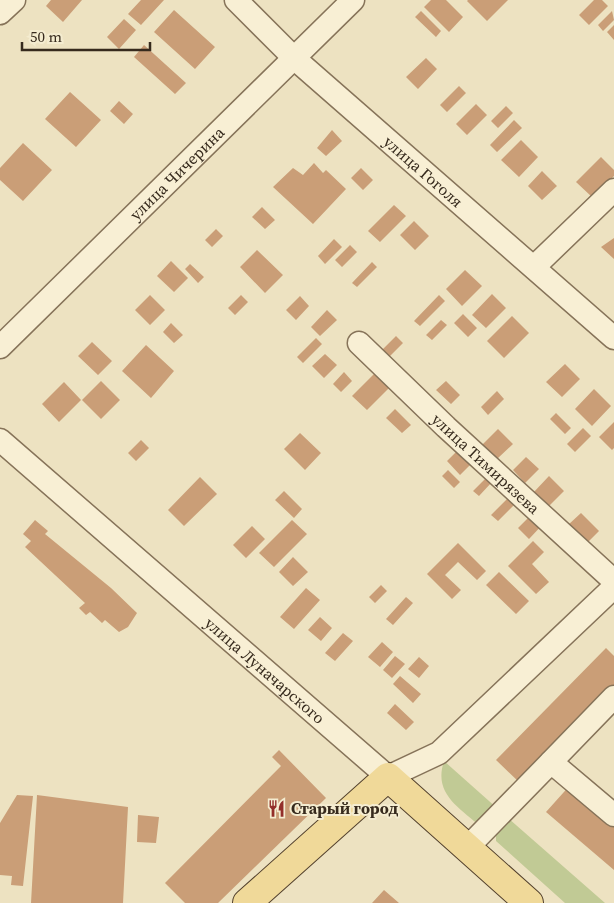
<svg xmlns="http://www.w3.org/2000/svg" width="614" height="903" font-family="'Source Serif 4',serif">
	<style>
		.green { fill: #c1ca95 }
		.building { fill: #ca9e77 }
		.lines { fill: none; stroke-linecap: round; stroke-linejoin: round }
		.minor-casing { stroke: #867359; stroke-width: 25 }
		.major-casing { stroke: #53412d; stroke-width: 30 }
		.minor { stroke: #f8efd4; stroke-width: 22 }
		.major { stroke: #f0d999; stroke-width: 28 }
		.labels { text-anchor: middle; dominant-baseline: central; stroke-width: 4; stroke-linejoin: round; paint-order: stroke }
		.street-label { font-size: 16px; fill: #362a1d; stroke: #f4ecd0 }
		.poi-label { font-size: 16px; font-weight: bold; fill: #362a1d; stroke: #f4ecd0; text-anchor: start }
	</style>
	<rect width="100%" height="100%" fill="#ede2c1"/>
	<path class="green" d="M444,761L498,809L481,827C459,807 433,794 444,761Z
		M508,818L605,903H565L496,841V832Z"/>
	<path class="building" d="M51,0H82L63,22L46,6Z
		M141,0H164L141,25L128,14Z
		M431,0H446L463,17L449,32L424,7Z
		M468,0H508L487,21L467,1Z
		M594,0H602L608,6L589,25L579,15Z
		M174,10L215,47L195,69L154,32Z
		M421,11L441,31L436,37L415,17Z
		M612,11L614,20L603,31L598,25Z
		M124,19L136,30L119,49L107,37Z
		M614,25V40L607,32Z
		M144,45L186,83L175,94L134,57Z
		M426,58L437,69L418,89L406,77Z
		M459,86L466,93L447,112L440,105Z
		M70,92L101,120L76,147L45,119Z
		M119,101L133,114L124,124L110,111Z
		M476,104L487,115L467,135L456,124Z
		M506,106L513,113L498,128L491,121Z
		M514,120L522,128L497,152L490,145Z
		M332,130L342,141L326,156L317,148Z
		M521,140L538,157L519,177L501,160Z
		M23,143L52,170L23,201L0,180V168Z
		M601,157L614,170V176L592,197L576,182Z
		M314,163L323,173L326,170L346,189L313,224L273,187L293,168L303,175Z
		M361,168L373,180L363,190L351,178Z
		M542,171L557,186L542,200L528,186Z
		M394,205L406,216L380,242L368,231Z
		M262,207L275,220L265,229L252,217Z
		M414,221L429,236L415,250L400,235Z
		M216,229L223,236L212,247L205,240Z
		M614,238V259L601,247Z
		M334,239L342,247L325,264L318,256Z
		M350,245L357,252L342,267L335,260Z
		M257,250L283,275L265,293L240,267Z
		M171,261L188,278L174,292L157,276Z
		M372,262L377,267L357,287L352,283Z
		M190,264L204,277L198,283L185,269Z
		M465,270L482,286L462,306L446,289Z
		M492,294L506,308L486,328L472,315Z
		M150,295L165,310L150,325L135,310Z
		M241,295L248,302L235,315L228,308Z
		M439,295L445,301L420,326L414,321Z
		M300,296L309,306L296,320L286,310Z
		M327,310L337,320L320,336L311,327Z
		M463,314L477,328L468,337L454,323Z
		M512,316L529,333L504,358L487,341Z
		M441,320L447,325L432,340L426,335Z
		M171,323L183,335L174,343L163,332Z
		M396,336L403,343L389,357L382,350Z
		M316,338L322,344L303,363L297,357Z
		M92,342L112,361L98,375L78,356Z
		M146,345L174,371L151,398L122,371Z
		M325,354L337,365L324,378L312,366Z
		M565,364L580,379L562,397L546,382Z
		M344,372L352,381L341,392L333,384Z
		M375,373L390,387L367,410L352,396Z
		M101,381L120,400L101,419L82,400Z
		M446,381L460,395L451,404L436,390Z
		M64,382L81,400L59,422L42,404Z
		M594,389L611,406L592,426L575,409Z
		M497,391L504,399L488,415L481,407Z
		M395,409L411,425L402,433L386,418Z
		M556,413L571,428L565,434L550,419Z
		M614,422V448L612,450L599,437Z
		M583,428L591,436L575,452L567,444Z
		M498,429L513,444L497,459L482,445Z
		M300,433L321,453L305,470L284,449Z
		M141,440L149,448L136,461L128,453Z
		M458,450L472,463L460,475L447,461Z
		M526,457L539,469L525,483L513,470Z
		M448,470L460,482L454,488L442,476Z
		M549,476L564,491L548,507L533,493Z
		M200,477L217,494L184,526L168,510Z
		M487,477L492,482L479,496L473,491Z
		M284,491L302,509L294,518L275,500Z
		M509,497L516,503L498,521L491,515Z
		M533,513L544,523L529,539L518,528Z
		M581,513L599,531L587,543L568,525Z
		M35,520L48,531L45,534L111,588L137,613L128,627L119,632L105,620L102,623L90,612L86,615L79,608L85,603L25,547L31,541L23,534Z
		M292,520L307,534L274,567L259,553Z
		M252,526L265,539L246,558L233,545Z
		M533,541L544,552L532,564L549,582L536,594L508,566Z
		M458,543L486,571L477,580L458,562L445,575L461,590L452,599L427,574Z
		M293,557L308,572L293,586L279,572Z
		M499,572L529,601L516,614L486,585Z
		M381,585L387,591L375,603L369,597Z
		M306,588L320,600L294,629L280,617Z
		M406,597L413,603L393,625L386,619Z
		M320,617L332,628L321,641L308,630Z
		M343,633L353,641L335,661L325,653Z
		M382,642L393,652L380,667L368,657Z
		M606,648L614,656V689L521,784L496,760Z
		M395,656L405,664L392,678L383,670Z
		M419,657L429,666L419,678L408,669Z
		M400,676L421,694L413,703L393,684Z
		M395,704L414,722L406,730L387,713Z
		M279,750L326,798L218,903H185L165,883L281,766L272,757Z
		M572,783L614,821V870L546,812Z
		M17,795L33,796L23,886L11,885L12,876L0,875V823Z
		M37,795L128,807L123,903H31Z
		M138,815L159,817L156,843L137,842Z
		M384,890L399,903H372Z"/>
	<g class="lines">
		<defs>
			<g id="minor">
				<path id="s1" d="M236,0L295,59L614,338"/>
				<path d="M0,13L14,0"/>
				<path d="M534,267L614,190"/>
				<path id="s2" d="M359,343L446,427L614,581"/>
				<path id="s3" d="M0,347L353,0"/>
				<path id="s4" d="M0,440L388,777L439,753L614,587"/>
				<path d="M551,762L614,697"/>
				<path d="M467,848L551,762L614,815"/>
			</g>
			<path id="major" d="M247,903L388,777L529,903"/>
		</defs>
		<use href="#minor" class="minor-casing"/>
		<use href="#major" class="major-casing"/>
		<use href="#minor" class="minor"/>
		<use href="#major" class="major"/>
	</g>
	<defs>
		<symbol id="restaurant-bare" viewBox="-9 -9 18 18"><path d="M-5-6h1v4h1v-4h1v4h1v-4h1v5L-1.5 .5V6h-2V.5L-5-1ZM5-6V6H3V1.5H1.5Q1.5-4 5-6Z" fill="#932f2a" stroke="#f4ecd0" stroke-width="2.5" paint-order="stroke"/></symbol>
	</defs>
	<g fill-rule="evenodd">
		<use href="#restaurant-bare" x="264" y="796" width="25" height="25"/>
	</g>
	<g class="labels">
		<g class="street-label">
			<text stroke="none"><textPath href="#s1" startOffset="254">улица Гоголя</textPath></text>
			<text stroke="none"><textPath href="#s3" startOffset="248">улица Чичерина</textPath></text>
			<text stroke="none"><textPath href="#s2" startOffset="175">улица Тимирязева</textPath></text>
			<text stroke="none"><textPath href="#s4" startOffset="351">улица Луначарского</textPath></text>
		</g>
		<g class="poi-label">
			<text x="291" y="808">Старый город</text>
		</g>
	</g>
	<path d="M22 42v8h128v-8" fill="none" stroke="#362a1d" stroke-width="2.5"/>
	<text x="30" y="42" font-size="15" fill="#362a1d" stroke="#f4ecd0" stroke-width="4" paint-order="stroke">50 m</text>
</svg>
